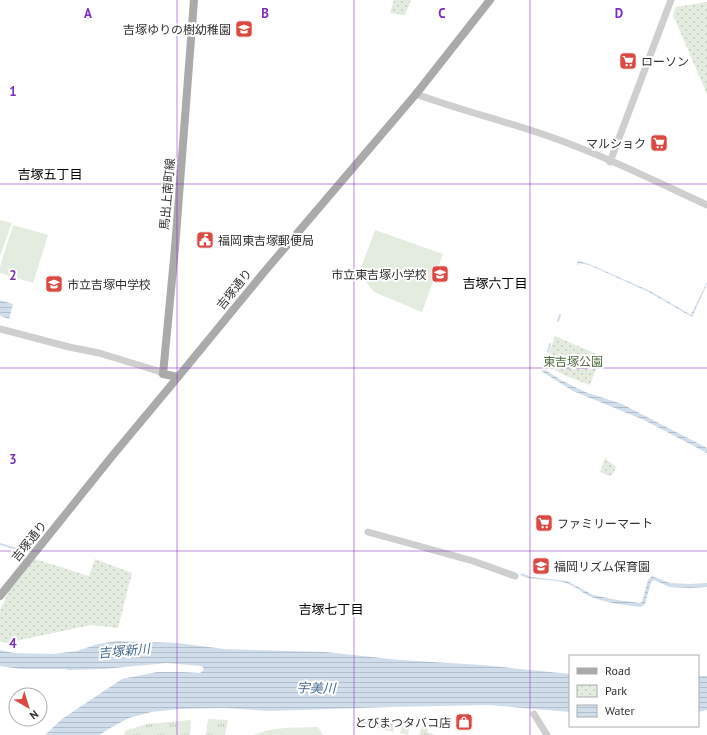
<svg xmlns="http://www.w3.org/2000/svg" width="707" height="735" font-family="'PT Sans','Noto Sans JP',sans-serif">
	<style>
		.grass { fill: url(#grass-tufts) }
		.park { fill: url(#park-dots) }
		.garden { fill: #e4ebdf }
		.water { fill: url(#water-rules) }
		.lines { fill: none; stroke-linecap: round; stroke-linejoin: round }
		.stream { stroke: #d0ddeb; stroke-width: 2 }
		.minor { stroke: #cfcfcf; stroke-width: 7 }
		.major { stroke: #aaa; stroke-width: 8 }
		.grid { fill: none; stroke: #7b2cbf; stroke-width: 1; stroke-opacity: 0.55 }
		.labels { text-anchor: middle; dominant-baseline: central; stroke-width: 4; stroke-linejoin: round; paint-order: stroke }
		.poi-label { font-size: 12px; fill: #323232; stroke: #fff; text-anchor: start }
		.street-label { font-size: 12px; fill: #323232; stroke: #fff }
		.park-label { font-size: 12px; fill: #506c42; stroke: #fff }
		.neighbourhood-label { font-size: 13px; fill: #000; stroke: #fff }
		.water-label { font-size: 13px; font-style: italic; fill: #446990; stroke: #fff }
		.grid-label { font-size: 13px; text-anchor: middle; font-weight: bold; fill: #7b2cbf; stroke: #fff; stroke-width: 4; stroke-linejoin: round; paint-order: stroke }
	</style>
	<defs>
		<pattern id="grass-tufts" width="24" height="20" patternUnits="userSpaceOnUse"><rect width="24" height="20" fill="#e4ebdf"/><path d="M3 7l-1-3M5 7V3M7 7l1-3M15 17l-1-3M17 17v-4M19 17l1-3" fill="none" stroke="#c4cac0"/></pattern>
		<pattern id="park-dots" width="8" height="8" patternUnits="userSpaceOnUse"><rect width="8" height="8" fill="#e4ebdf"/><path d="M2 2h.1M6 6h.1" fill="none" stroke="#c4cac0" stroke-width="1.8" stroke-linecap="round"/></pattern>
		<pattern id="water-rules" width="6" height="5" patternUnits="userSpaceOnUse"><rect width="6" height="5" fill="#d0ddeb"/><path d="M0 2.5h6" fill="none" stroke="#b3beca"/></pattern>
	</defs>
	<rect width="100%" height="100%" fill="#fff"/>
	<path class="grass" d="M208,719L228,720L225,735H206Z
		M384,719L395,724L393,732L358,723V722Z
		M404,719H411L408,735L400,733Z
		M191,720L190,735H124L125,731L147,724Z
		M423,722L430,723L427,732L436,735H419Z"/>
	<path class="park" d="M394,0H411L405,15L390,13Z
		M707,2V94L673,15L676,7Z
		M555,336L601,356L590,385C574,379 558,374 546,363Z
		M605,458L616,467L613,474L609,476L600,472Z
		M35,559L89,576L95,559L132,573L118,628L91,625L6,643L0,641V610L9,591Z"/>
	<path class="garden" d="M0,220L12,223L0,256Z
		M13,225L48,235L33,283L0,273V267Z
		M375,230L443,254L422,312L374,292L359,273Z
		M318,727L323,735H254C274,726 297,728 318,727Z"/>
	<path class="water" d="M578,261L589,264L650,291L691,315L707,282V284L692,317L649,292L589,265L579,263L578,265H577Z
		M0,300L13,304L9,319L0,316Z
		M545,370L561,380L585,392L622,404L707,448V453L644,420L573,391L541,371Z
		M522,573L531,577L567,581L593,595L617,600L640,603L642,602L648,580L652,576L670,583L690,584L707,583V587L690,588L670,587L654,580L651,582L645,604L643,606L640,607C624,605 608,603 594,598C584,595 576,586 566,583C550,578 536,582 520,575Z
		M117,641L177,643L224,649L325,652L400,660L482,665L570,674V712L489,705L390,707L270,711L224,708L179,709L151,712L129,718L112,727L99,735H45L62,719L122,679L157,672H183L200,673L204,670L202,666L167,663L104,669L68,670L66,669H20L0,666V650L14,653L53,654L77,651L98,644Z
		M698,676H707V710L698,712Z"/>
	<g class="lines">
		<path class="stream" d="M558,321L560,315
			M548,352L550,344
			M545,361L547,357
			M0,544L20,550"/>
		<path class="minor" d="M416,94C459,110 505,121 548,136C603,155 655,181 707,205
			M610,162L671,0
			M0,329L69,347L99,353L158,371L163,374
			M368,532L473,561L515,576
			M534,714L547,735"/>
		<path class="major" d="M178,377L163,374L175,248L194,0
			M0,596L113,455L178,377L265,271L416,94L490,0"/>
	</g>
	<path class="grid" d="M177,0V735M354,0V735M530,0V735M0,184H707M0,368H707M0,551H707"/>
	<defs>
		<symbol id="school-square" viewBox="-11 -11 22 22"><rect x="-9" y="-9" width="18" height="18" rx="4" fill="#da4a43" stroke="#fff"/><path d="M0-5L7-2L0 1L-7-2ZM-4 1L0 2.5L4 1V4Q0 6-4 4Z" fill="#fff"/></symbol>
		<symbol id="supermarket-square" viewBox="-11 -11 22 22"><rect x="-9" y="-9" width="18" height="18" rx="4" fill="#da4a43" stroke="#fff"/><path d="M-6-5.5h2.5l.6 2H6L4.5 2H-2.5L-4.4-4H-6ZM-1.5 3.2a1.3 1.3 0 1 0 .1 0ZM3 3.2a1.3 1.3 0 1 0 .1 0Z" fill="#fff"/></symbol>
		<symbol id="civic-square" viewBox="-11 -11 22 22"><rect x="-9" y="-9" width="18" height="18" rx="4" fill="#da4a43" stroke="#fff"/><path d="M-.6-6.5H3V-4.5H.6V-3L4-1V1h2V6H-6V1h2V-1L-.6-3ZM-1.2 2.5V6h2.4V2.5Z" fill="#fff"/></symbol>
		<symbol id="shop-square" viewBox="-11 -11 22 22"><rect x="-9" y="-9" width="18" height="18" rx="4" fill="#da4a43" stroke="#fff"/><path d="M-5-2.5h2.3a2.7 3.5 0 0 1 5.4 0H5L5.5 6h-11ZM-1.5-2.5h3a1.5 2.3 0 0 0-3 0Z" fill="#fff"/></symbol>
	</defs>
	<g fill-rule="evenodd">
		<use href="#school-square" x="234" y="19" width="20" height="20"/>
		<use href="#supermarket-square" x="618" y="51" width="20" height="20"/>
		<use href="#supermarket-square" x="649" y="133" width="20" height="20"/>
		<use href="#civic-square" x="195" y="230" width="20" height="20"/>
		<use href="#school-square" x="430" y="264" width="20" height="20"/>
		<use href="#school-square" x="44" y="274" width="20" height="20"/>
		<use href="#supermarket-square" x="534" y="513" width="20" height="20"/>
		<use href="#school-square" x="531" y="556" width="20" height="20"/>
		<use href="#shop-square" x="454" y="712" width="20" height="20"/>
	</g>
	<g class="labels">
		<g class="poi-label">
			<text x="231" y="29" text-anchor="end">吉塚ゆりの樹幼稚園</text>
			<text x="641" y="61">ローソン</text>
			<text x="646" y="143" text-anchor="end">マルショク</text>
			<text x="218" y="240">福岡東吉塚郵便局</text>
			<text x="427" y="274" text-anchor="end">市立東吉塚小学校</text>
			<text x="67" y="284">市立吉塚中学校</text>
			<text x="557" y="523">ファミリーマート</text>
			<text x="554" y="566">福岡リズム保育園</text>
			<text x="451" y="722" text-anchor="end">とびまつタバコ店</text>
		</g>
		<g class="street-label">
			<text transform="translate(167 194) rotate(-85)">馬出上南町線</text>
			<text transform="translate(234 289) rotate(-51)">吉塚通り</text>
			<text transform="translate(29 541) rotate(-51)">吉塚通り</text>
		</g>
		<g class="park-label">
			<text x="573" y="361">東吉塚公園</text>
		</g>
		<g class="neighbourhood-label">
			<text x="50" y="174">吉塚五丁目</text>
			<text x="495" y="283">吉塚六丁目</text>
			<text x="331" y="609">吉塚七丁目</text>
		</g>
		<g class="water-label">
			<text transform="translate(124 651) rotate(-5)">吉塚新川</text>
			<text transform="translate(316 688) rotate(1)">宇美川</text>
		</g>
	</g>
	<g class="grid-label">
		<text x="88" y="18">A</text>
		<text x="265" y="18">B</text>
		<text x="442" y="18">C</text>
		<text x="619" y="18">D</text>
		<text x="13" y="96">1</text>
		<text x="13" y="280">2</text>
		<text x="13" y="464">3</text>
		<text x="13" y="648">4</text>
	</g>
	<rect x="569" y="655" width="130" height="72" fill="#ffffff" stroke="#adadad"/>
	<rect x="577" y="668" width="20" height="6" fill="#aaaaaa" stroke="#adadad"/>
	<text x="605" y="675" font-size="12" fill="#323232">Road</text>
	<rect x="577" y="685" width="20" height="12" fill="url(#park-dots)" stroke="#adadad"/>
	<text x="605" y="695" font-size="12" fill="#323232">Park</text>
	<rect x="577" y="705" width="20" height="12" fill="url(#water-rules)" stroke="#adadad"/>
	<text x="605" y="715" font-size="12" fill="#323232">Water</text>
	<g transform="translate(28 707) rotate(142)"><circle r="19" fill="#ffffff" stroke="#adadad"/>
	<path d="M0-3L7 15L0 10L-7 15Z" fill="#da4a43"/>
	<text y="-6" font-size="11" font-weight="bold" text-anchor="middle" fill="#323232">N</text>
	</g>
</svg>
